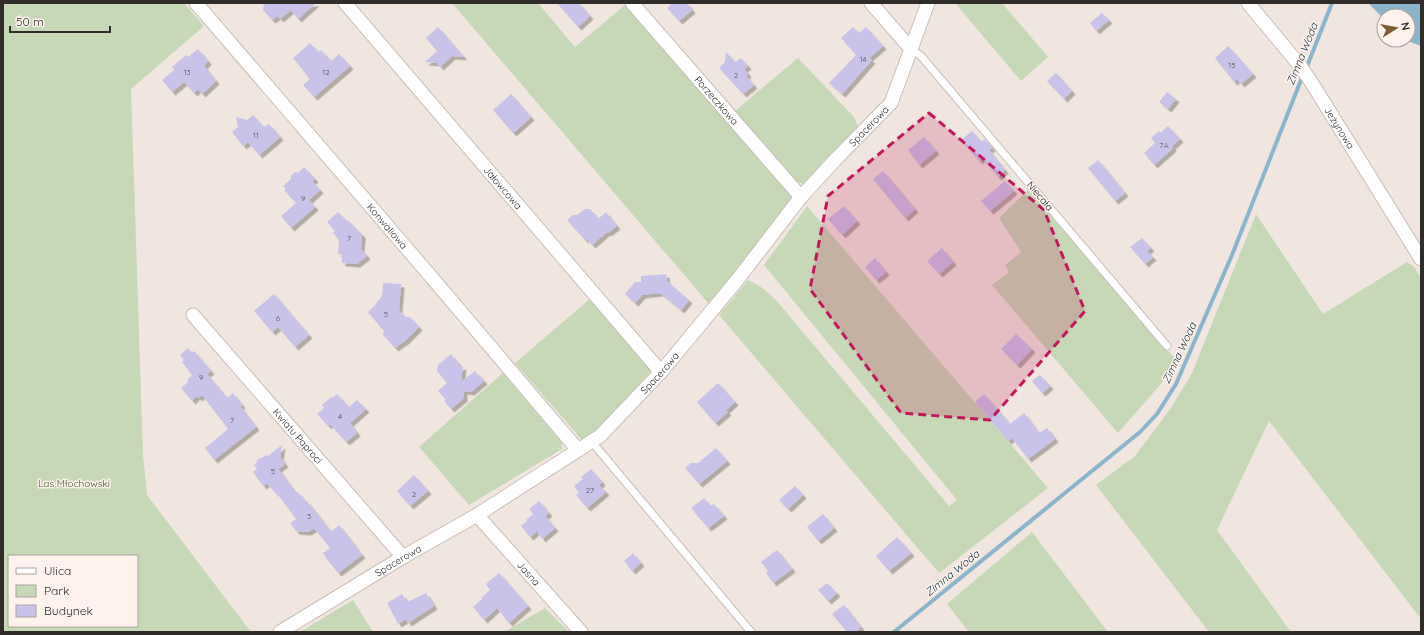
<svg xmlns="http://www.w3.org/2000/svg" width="1424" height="635" font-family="Quicksand,sans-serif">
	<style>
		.green { fill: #c6d8b5; fill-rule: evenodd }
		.water { fill: #8ab5cd }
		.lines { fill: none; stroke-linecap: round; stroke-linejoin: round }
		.stream { stroke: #8ab5cd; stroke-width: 4 }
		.building { fill: #c9c2eb; filter: url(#shadow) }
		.lane-casing { stroke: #c9bfb7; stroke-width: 9 }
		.street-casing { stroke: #c9bfb7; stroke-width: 15 }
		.lane { stroke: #fff; stroke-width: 7 }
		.street { stroke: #fff; stroke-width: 13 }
		.marked { fill: #c2185b; fill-opacity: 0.2; stroke: #c2185b; stroke-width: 3; stroke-dasharray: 8 5; stroke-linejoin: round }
		.labels { text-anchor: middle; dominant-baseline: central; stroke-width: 3; stroke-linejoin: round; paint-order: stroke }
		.number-label { font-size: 8px; fill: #56525a }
		.street-label { font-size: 10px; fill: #302c29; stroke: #fef3ec }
		.park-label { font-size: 10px; fill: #3d561f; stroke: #fef3ec }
		.water-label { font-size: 11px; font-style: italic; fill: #0e3445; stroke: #fef3ec }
	</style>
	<defs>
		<filter id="shadow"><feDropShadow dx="3.5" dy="3.5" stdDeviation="0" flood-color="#0004"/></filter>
	</defs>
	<rect width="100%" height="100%" fill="#f1e6df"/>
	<path class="green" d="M3,3H184L204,26L131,89L143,455L147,495L251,632H3ZM9,556H137V626H9Z
		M452,3H538L575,47L625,5L790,195L792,202L709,304Z
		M955,3H1002L1048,57L1021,81Z
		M798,58L854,117L858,126L823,162L806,183L803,184L796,181L735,111Z
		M1029,189L1150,331L1179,363L1118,433L992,285L1009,272L1005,265L1021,252L999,218Z
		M807,206L1048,488L939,573L719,315L748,280L761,287L776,300L949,506L957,500L764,265Z
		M1256,214L1323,314L1407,262L1414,267L1421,278V619L1269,421L1217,530L1291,632H1209L1096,485L1135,456L1171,408L1192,373Z
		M592,297L652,370L594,433L582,440L515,363Z
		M503,373L562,443V449L469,505L419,447Z
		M1032,532L1108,632H969L947,604Z
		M353,600L373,632H300Z
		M545,608L569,632H504Z"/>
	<path class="water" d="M1368,3H1421V46L1405,40H1408V16H1384V19Z"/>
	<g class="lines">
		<path class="stream" d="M1306,69L1332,3
			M894,632L1140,432L1157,414L1176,384L1232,255L1303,75"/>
	</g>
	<path class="building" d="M264,3H316L298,19L291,10L280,19L278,16L272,20L263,10Z
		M557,3H579L590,16L578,27Z
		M673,3H687L692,10L679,21L667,8Z
		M1102,13L1109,20L1096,31L1090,23Z
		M438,27L464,57L452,56L440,67L437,63L425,62L437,51L426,38Z
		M853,27L859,33L866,27L883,46L869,58L872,60L842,94L829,83L856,55L841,38Z
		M310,43L318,52L321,50L331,61L339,54L350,66L314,97L303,85L310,79L293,58Z
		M1228,46L1253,74L1241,84L1237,79L1234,82L1215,58Z
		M198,49L208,61L204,66L216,81L202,94L198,89L194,93L184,82L172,92L162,80L174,70L172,67L186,55L188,57Z
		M726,52L735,62L741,58L748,66L744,69L748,74L746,76L754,85L743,94L719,68L725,62Z
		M1056,73L1072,91L1064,99L1047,81Z
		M1167,92L1176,99L1168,109L1159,102Z
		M511,94L531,117L513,133L493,110Z
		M253,115L264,127L269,124L280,137L259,155L248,142L243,146L232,132L238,127L236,117L247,120Z
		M1168,126L1180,139L1172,146L1173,148L1154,165L1144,153L1155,143L1151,138L1159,131L1160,133Z
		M972,131L981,142L985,139L992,148L989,150L1005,170L998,177L982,158L979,161L961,140Z
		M924,137L936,151L919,165L908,150Z
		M1098,160L1125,193L1115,201L1088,168Z
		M304,167L315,179L312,181L320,190L309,200L315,207L291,228L281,216L296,203L285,191V188L283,186L291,179V176L295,172L298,173Z
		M883,171L915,209L905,218L873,179Z
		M1005,181L1014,191L990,211L981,201Z
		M844,206L857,221L842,235L828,219Z
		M585,209H590L598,219L606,212L617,226L608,233L607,232L592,245L587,239L585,240L567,220L573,215H577Z
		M338,212L347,221L348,220L362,235L361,249L367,256L357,264L342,263V254H338L339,240L333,233L335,231L327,222Z
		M1142,238L1151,248L1147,251L1153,257L1145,264L1130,247Z
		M942,248L953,262L939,274L927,261Z
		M875,258L886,272L876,280L865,267Z
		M666,274L667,281L689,300L681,310L660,293L642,295L635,303L625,294L635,282H641V276Z
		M383,283L401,284L399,310L405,317H410L419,327L404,342H403L395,348L383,335L384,331L368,312L376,304L377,302L382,296Z
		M274,294L309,335L295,347L278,327L272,332L254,311Z
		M1016,334L1032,349L1017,365L1001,349Z
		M188,348L192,353L194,351L211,371L207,374L227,398L233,393L242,405L240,406L256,427L214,460L205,448L228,429L202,395L199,398L197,396L192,401L181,388L188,382L187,380L192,375L182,362L184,360L180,355Z
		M451,354L459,364L458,367L463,366L461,382L475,371L484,381L471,392L464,391V398L451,409L444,401L446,400L438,391L447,383L437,371L438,365Z
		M1040,375L1050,386L1042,393L1032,381Z
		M718,383L735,402L726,410L728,412L715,423L697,402Z
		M337,394L349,407L357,400L366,409L350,423L357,433L346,442L330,424L328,426L317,414L324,408L322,405L331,397L332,398Z
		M984,394L1010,424L1024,413L1039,433L1047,428L1055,439L1028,459L1012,438L1008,441L975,402Z
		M282,445L280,457L285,464L278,469L296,493L298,492L306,502L307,501L331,532L339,525L362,555L338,573L326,558L323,553L330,548L314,528L308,532L296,531L290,523L296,519L276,492L275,493L267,483L263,486L253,472L257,469L254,465L257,462V460L267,455L268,456Z
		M716,448L727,461L699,484L685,468L691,463H698Z
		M591,469L602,482L599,485L606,492L587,508L576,495L579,493L574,486L583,479L581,477Z
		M414,475L428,491L410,506L397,491Z
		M795,486L803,495L788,509L779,500Z
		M704,498L710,506L714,504L724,516L708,528L691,508Z
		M539,501L549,513L545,516L555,528L542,539L537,531L530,537L521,526L527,521L526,520L533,514L529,509Z
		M823,514L834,528L818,541L807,527Z
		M897,537L911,553L889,571L876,556Z
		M777,550L792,569L773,583L766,573L768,571L761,562Z
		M633,553L641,563L632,571L624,561Z
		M499,573L528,606L509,623L497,608L484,620L473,607L482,599L481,598L490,590L486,584Z
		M827,583L837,593L828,601L818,590Z
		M426,593L434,606L408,623L406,619L398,624L387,603L402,594L407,602Z
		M844,605L861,627L855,632H847L832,614Z"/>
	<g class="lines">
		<defs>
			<path id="lane" d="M911,49L921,56L1167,346
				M592,442L751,632"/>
			<g id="street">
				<path id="s1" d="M196,3L433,279L578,450"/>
				<path id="s2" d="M345,3L661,372"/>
				<path id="s3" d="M632,3L801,197"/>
				<path d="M871,3L911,49"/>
				<path id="s4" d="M1248,3L1301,67L1313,85L1421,259"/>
				<path id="s5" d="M193,315L403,557"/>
				<path id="s6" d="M477,515L581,632"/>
				<path id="s7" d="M280,632L403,557L477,515L600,436L661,372L738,279L801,197L835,160L891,103L928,3"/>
			</g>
		</defs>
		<use href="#lane" class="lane-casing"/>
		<use href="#street" class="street-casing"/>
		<use href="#lane" class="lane"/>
		<use href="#street" class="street"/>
	</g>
	<path class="marked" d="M929,113L1044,210L1085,311L990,420L901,413L810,289L828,196Z"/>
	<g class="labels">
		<g class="number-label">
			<text x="863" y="59">14</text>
			<text x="1232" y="65">15</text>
			<text x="187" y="72">13</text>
			<text x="326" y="72">12</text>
			<text x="736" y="75">2</text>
			<text x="256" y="135">11</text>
			<text x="1164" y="145">7A</text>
			<text x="303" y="198">9</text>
			<text x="349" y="238">7</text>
			<text x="386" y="314">5</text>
			<text x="278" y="318">6</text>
			<text x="201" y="377">9</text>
			<text x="340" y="416">4</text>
			<text x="232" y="420">7</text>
			<text x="273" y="471">5</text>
			<text x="590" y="490">27</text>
			<text x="414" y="494">2</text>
			<text x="309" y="516">3</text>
		</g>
		<g class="street-label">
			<text stroke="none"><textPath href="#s3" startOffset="129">Porzeczkowa</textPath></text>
			<text stroke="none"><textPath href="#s7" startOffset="786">Spacerowa</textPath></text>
			<text stroke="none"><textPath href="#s4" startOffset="155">Jeżynowa</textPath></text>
			<text stroke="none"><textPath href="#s2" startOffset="243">Jałowcowa</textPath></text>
			<text transform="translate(1040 196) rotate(50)">Niecała</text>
			<text stroke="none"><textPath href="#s1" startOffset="294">Konwaliowa</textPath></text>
			<text stroke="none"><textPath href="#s7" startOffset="462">Spacerowa</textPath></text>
			<text stroke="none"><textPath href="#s5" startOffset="160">Kwiatu Paproci</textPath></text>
			<text stroke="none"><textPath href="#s7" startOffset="138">Spacerowa</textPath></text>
			<text stroke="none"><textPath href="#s6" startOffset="78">Jasna</textPath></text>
		</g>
		<g class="park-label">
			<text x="74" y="483">Las Młochowski</text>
		</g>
		<g class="water-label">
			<text transform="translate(1302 54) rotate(-68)">Zimna Woda</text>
			<text transform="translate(1179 353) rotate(-65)">Zimna Woda</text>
			<text transform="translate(952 573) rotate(-39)">Zimna Woda</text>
		</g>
	</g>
	<rect width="1424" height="635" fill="none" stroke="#302c29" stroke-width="8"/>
	<rect x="8" y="555" width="130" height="72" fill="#fef3ec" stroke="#aca39e"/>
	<rect x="16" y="568" width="20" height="6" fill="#ffffff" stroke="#aca39e"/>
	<text x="44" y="575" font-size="12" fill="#302c29">Ulica</text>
	<rect x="16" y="585" width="20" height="12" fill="#c6d8b5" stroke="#aca39e"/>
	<text x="44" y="595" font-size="12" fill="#302c29">Park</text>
	<rect x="16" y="605" width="20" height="12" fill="#c9c2eb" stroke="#aca39e"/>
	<text x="44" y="615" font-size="12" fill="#302c29">Budynek</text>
	<g transform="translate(1396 28) rotate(79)"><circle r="19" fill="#fef3ec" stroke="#aca39e"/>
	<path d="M0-3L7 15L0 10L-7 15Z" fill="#7c5c32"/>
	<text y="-6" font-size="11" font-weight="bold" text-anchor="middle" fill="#302c29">N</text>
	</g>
	<path d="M10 26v6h100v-6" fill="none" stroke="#302c29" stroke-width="2"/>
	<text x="16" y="26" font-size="12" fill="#302c29" stroke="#fef3ec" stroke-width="3" paint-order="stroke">50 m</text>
</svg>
